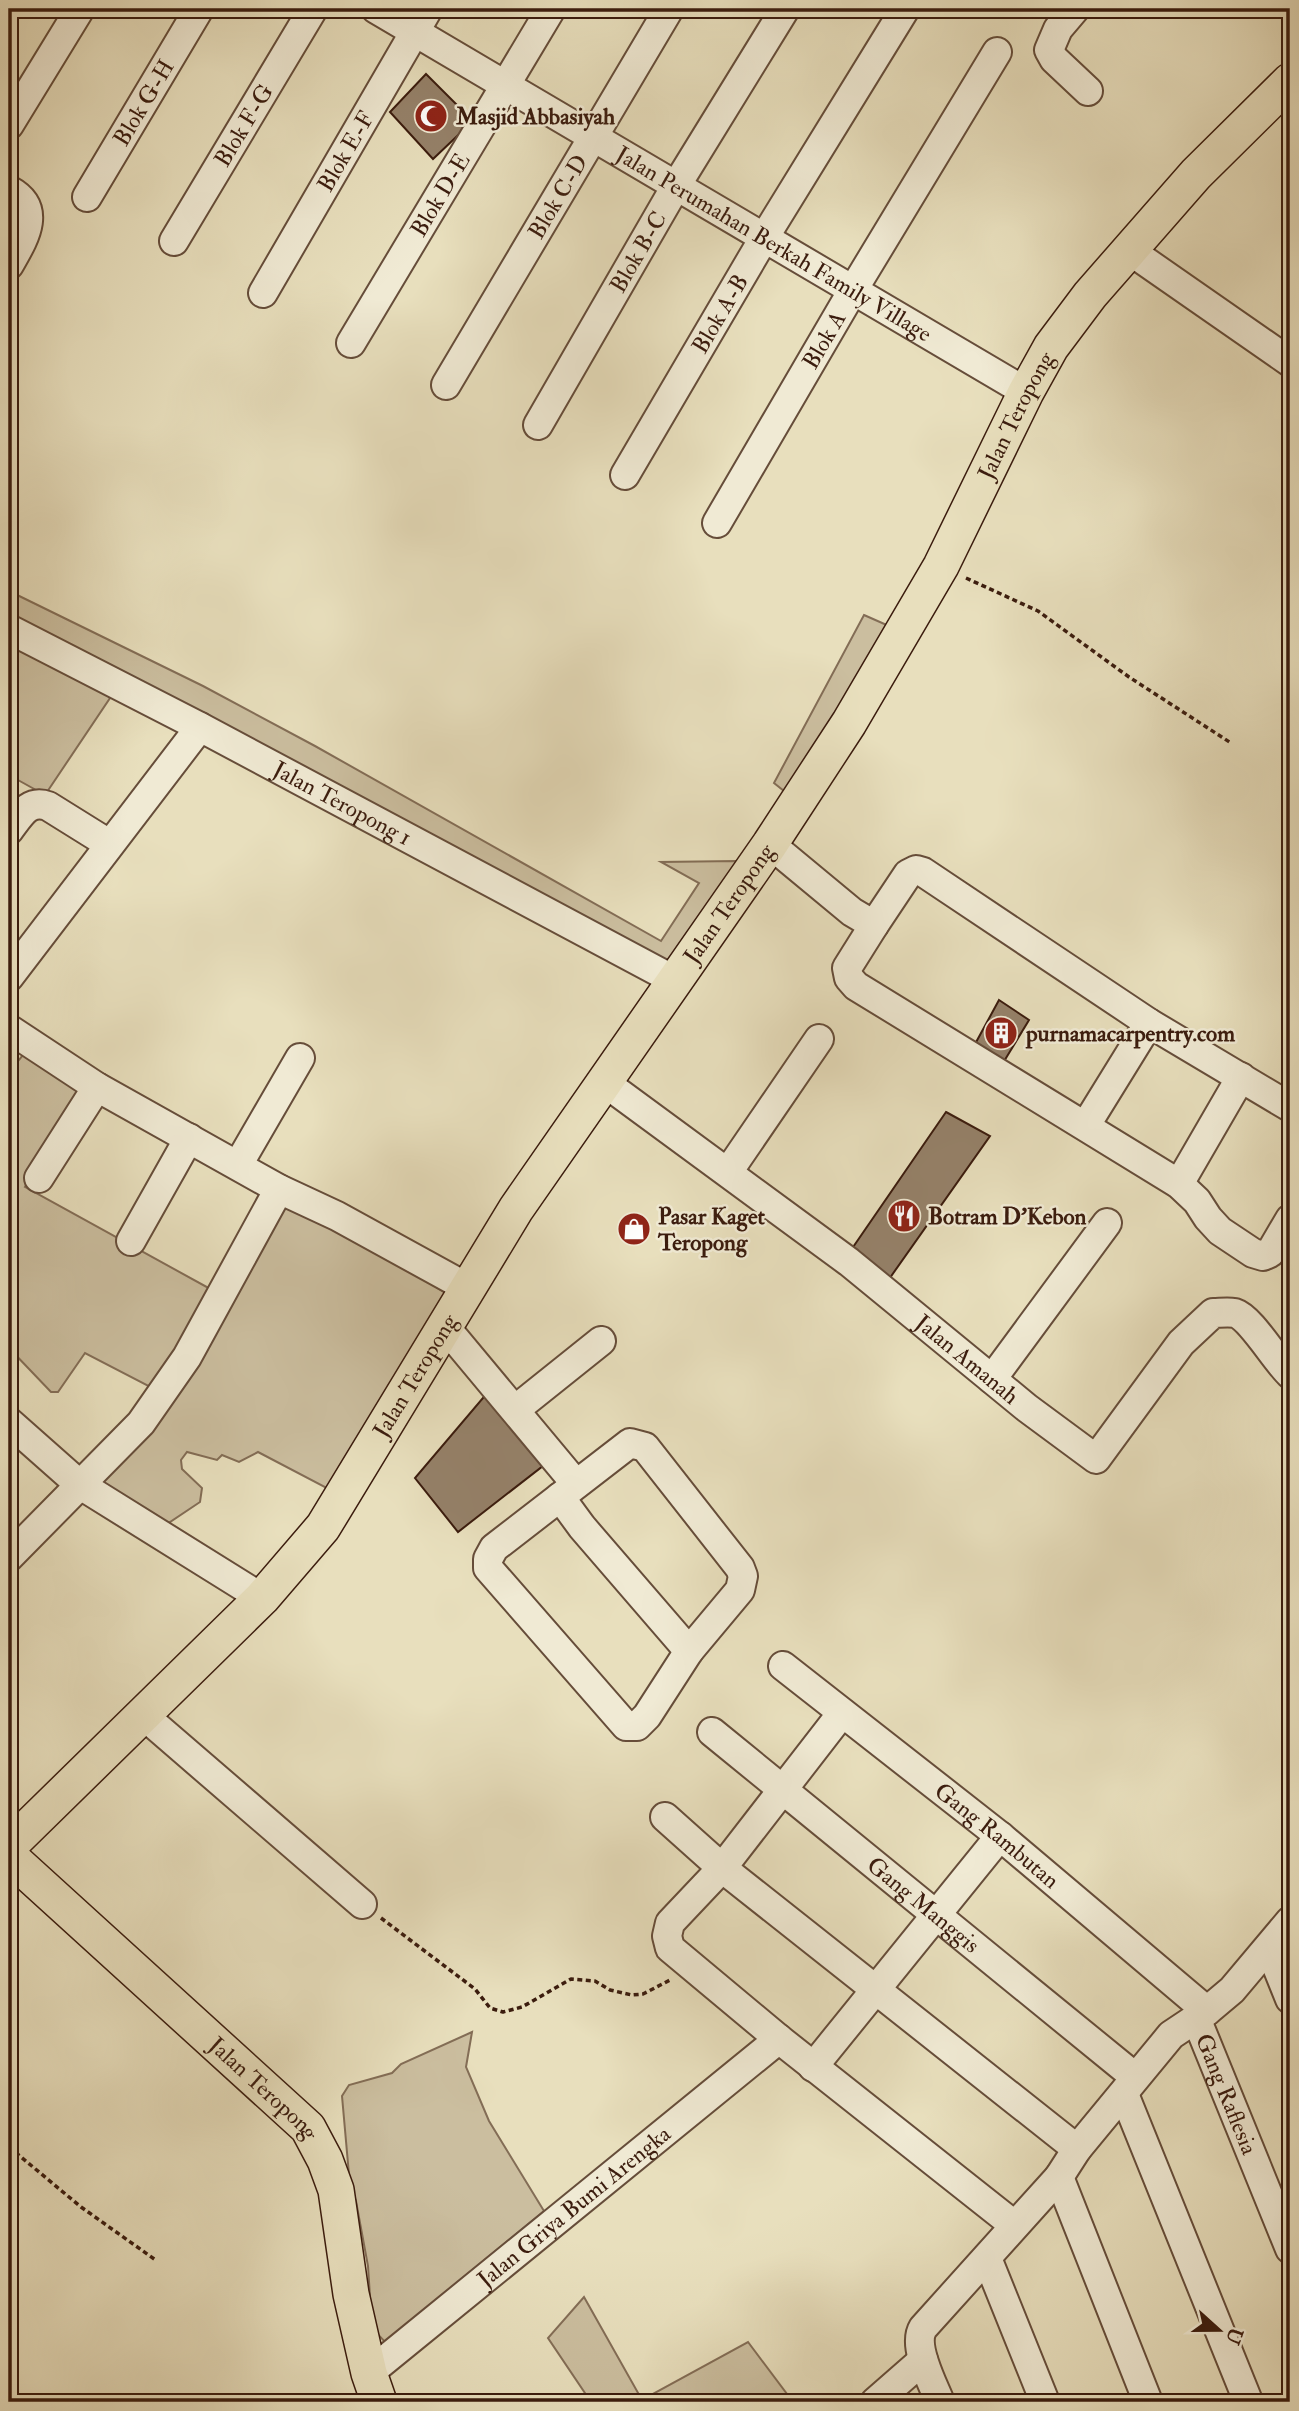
<svg xmlns="http://www.w3.org/2000/svg" width="1299" height="2411" font-family="'IM FELL Double Pica',serif">
	<style>
		.green { fill: #cbbe9f; stroke: #836d56; stroke-width: 2 }
		.building { fill: #958169; stroke: #3b1c0e; stroke-width: 2 }
		.lines { fill: none; stroke-linecap: round; stroke-linejoin: round }
		.minor-casing { stroke: #664d3a; stroke-width: 32 }
		.major-casing { stroke: #3b1c0e; stroke-width: 38 }
		.path { stroke: #3b1c0e; stroke-width: 3.5; stroke-dasharray: 5 3.5; stroke-linecap: butt }
		.minor { stroke: #f0ead4; stroke-width: 28 }
		.major { stroke: #e8dfbd; stroke-width: 35 }
		.labels { text-anchor: middle; dominant-baseline: central; stroke-width: 5; stroke-linejoin: round; paint-order: stroke }
		.street-label { font-size: 23px; fill: #3b1c0e; stroke: #f0ead4 }
		.poi-label { font-size: 23px; font-weight: bold; fill: #3b1c0e; stroke: #f0ead4; text-anchor: start }
	</style>
	<rect width="100%" height="100%" fill="#e8dfbd"/>
	<filter id="stains"><feTurbulence type="fractalNoise" baseFrequency=".00286" numOctaves="4"/><feColorMatrix values="0 0 0 0 .2 0 0 0 0 .09 0 0 0 0 .02 0 0 0 .5 -.17"/></filter>
	<radialGradient id="worn" r=".72"><stop offset=".6" stop-color="#630" stop-opacity="0"/><stop offset="1" stop-color="#630" stop-opacity=".3"/></radialGradient>
	<path class="green" d="M9,591L203,686L315,746L661,941L699,883L661,862L736,861L732,872L664,969L9,619Z
		M864,615L889,626L848,696L784,791L774,783Z
		M15,647L103,690L110,698L45,795L9,775V656Z
		M27,1050L87,1087L25,1187L214,1291L158,1391L85,1353L58,1392H51L9,1348V1072Z
		M280,1199L360,1239L447,1294L338,1494L258,1452L239,1462L222,1455L217,1460L187,1452L181,1460L182,1469L202,1488L200,1502L167,1524L89,1481Z
		M472,2032L466,2067L489,2121L544,2211L385,2342L372,2328L368,2266L356,2201L350,2186L342,2096L349,2085L392,2073L401,2064Z
		M584,2297L642,2400L748,2342L793,2402H591L548,2338Z"/>
	<path class="building" d="M426,74L473,121L433,159L390,112Z
		M999,1000L1029,1020L1003,1063L974,1046Z
		M946,1112L990,1136L887,1282L849,1253Z
		M488,1392L548,1462L458,1532L415,1478Z"/>
	<g class="lines">
		<defs>
			<g id="minor">
				<path id="s1" d="M376,9L1026,392"/>
				<path d="M1075,9L1058,29L1049,50L1054,59L1088,91"/>
				<path d="M9,125L80,9"/>
				<path d="M9,190C44,209 23,240 9,265"/>
				<path id="s2" d="M87,197L199,9"/>
				<path id="s3" d="M174,241L313,9"/>
				<path d="M1129,250L1290,362"/>
				<path id="s4" d="M263,293L428,9"/>
				<path id="s5" d="M351,343L551,9"/>
				<path id="s6" d="M446,385L669,9"/>
				<path id="s7" d="M538,425L676,186L785,9"/>
				<path id="s8" d="M625,475L764,238L905,9"/>
				<path id="s9" d="M717,523L853,290L997,52"/>
				<path id="s10" d="M9,629L200,727L674,980"/>
				<path d="M9,830C20,816 28,799 48,806L109,844"/>
				<path d="M770,844L852,912L874,925L847,968L849,978L856,986L1179,1184L1197,1201L1208,1218L1220,1231L1253,1253L1263,1256L1270,1253L1290,1219"/>
				<path d="M874,925L908,874L916,870L923,872L1149,1023L1290,1107"/>
				<path d="M9,977L200,727"/>
				<path d="M9,1029L97,1087L279,1189L337,1216L468,1288"/>
				<path id="s11" d="M604,1082L849,1262L1027,1408L1096,1459L1181,1343L1213,1313C1219,1313 1228,1312 1235,1313C1251,1318 1275,1360 1290,1374"/>
				<path d="M1086,1125L1149,1023"/>
				<path d="M238,1165L300,1058"/>
				<path d="M728,1172L819,1039"/>
				<path d="M39,1178L97,1087"/>
				<path d="M1179,1184L1241,1077"/>
				<path d="M131,1241L189,1138"/>
				<path d="M446,1328L576,1484"/>
				<path d="M992,1379L1107,1223"/>
				<path d="M516,1409L601,1341"/>
				<path d="M9,1422L79,1484L262,1598"/>
				<path d="M630,1443L645,1447L740,1568L743,1576L740,1590L689,1651L647,1716L637,1726H626L488,1568V1559L494,1548Z"/>
				<path d="M560,1497L582,1527L689,1651"/>
				<path d="M9,1557L141,1423L187,1357L279,1189"/>
				<path id="s12" d="M783,1666L1000,1836L1207,2011"/>
				<path d="M842,1713L722,1868L670,1923L667,1936L670,1948L779,2039L1014,2225"/>
				<path d="M142,1714L362,1904"/>
				<path id="s13" d="M712,1732L1135,2077"/>
				<path d="M665,1817L722,1868L1077,2149"/>
				<path d="M1269,1947L1290,1999"/>
				<path id="s14" d="M1196,2018L1290,2249"/>
				<path d="M813,2067L1000,1836"/>
				<path d="M1124,2094L1248,2401"/>
				<path d="M1059,2177L1148,2402"/>
				<path d="M987,2258L1045,2402"/>
				<path id="s15" d="M369,2373L779,2039"/>
				<path d="M875,2402L923,2360"/>
				<path d="M940,2402C933,2384 912,2346 923,2328L1059,2177L1077,2149L1171,2035L1207,2011L1232,1990L1290,1921"/>
			</g>
			<g id="major">
				<path id="s16" d="M9,1846L262,1598L323,1527L516,1209L770,844L849,723L941,566L1026,392L1051,347L1090,295L1196,174L1290,81"/>
				<path id="s17" d="M9,1856L308,2128L325,2160L336,2190L351,2294L369,2373L379,2402"/>
			</g>
		</defs>
		<use href="#minor" class="minor-casing"/>
		<use href="#major" class="major-casing"/>
		<path class="path" d="M966,578L1038,611L1129,677L1231,743
			M381,1918L475,1989L490,2008L503,2012L522,2007L571,1979L595,1981L610,1990L632,1995L643,1994L672,1979
			M9,2147L81,2207L157,2261"/>
		<use href="#minor" class="minor"/>
		<use href="#major" class="major"/>
	</g>
	<defs>
		<symbol id="mosque-disc" viewBox="-11 -11 22 22"><circle r="9.5" fill="#8f2418" stroke="#f0ead4"/><path d="M3.5-4.9A6 6 0 1 0 3.5 4.9A5 5 0 1 1 3.5-4.9Z" fill="#fff"/></symbol>
		<symbol id="building-disc" viewBox="-11 -11 22 22"><circle r="9.5" fill="#8f2418" stroke="#f0ead4"/><path d="M-4-6H4V6H1V3H-1V6H-4ZM-2.5-4.3h1.7v1.8h-1.7ZM.8-4.3h1.7v1.8H.8ZM-2.5-1h1.7V.8h-1.7ZM.8-1h1.7V.8H.8Z" fill="#fff"/></symbol>
		<symbol id="restaurant-disc" viewBox="-11 -11 22 22"><circle r="9.5" fill="#8f2418" stroke="#f0ead4"/><path d="M-5-6h1v4h1v-4h1v4h1v-4h1v5L-1.5 .5V6h-2V.5L-5-1ZM5-6V6H3V1.5H1.5Q1.5-4 5-6Z" fill="#fff"/></symbol>
		<symbol id="shop-disc" viewBox="-11 -11 22 22"><circle r="9.5" fill="#8f2418" stroke="#f0ead4"/><path d="M-5-2.5h2.3a2.7 3.5 0 0 1 5.4 0H5L5.5 6h-11ZM-1.5-2.5h3a1.5 2.3 0 0 0-3 0Z" fill="#fff"/></symbol>
	</defs>
	<g fill-rule="evenodd">
		<use href="#mosque-disc" x="412" y="97" width="38" height="38"/>
		<use href="#building-disc" x="982" y="1014" width="38" height="38"/>
		<use href="#restaurant-disc" x="885" y="1197" width="38" height="38"/>
		<use href="#shop-disc" x="615" y="1210" width="38" height="38"/>
	</g>
	<g class="labels">
		<g class="street-label">
			<text stroke="none"><textPath href="#s2" startOffset="110">Blok G-H</textPath></text>
			<text stroke="none"><textPath href="#s3" startOffset="135">Blok F-G</textPath></text>
			<text stroke="none"><textPath href="#s4" startOffset="164">Blok E-F</textPath></text>
			<text stroke="none"><textPath href="#s5" startOffset="173">Blok D-E</textPath></text>
			<text stroke="none"><textPath href="#s6" startOffset="219">Blok C-D</textPath></text>
			<text stroke="none"><textPath href="#s1" startOffset="462">Jalan Perumahan Berkah Family Village</textPath></text>
			<text stroke="none"><textPath href="#s7" startOffset="200">Blok B-C</textPath></text>
			<text stroke="none"><textPath href="#s8" startOffset="187">Blok A-B</textPath></text>
			<text stroke="none"><textPath href="#s9" startOffset="212">Blok A</textPath></text>
			<text stroke="none"><textPath href="#s16" startOffset="1759">Jalan Teropong</textPath></text>
			<text stroke="none"><textPath href="#s10" startOffset="376">Jalan Teropong 1</textPath></text>
			<text stroke="none"><textPath href="#s16" startOffset="1192">Jalan Teropong</textPath></text>
			<text stroke="none"><textPath href="#s11" startOffset="457">Jalan Amanah</textPath></text>
			<text stroke="none"><textPath href="#s16" startOffset="625">Jalan Teropong</textPath></text>
			<text stroke="none"><textPath href="#s12" startOffset="273">Gang Rambutan</textPath></text>
			<text stroke="none"><textPath href="#s13" startOffset="273">Gang Manggis</textPath></text>
			<text stroke="none"><textPath href="#s17" startOffset="345">Jalan Teropong</textPath></text>
			<text stroke="none"><textPath href="#s14" startOffset="82">Gang Raflesia</textPath></text>
			<text stroke="none"><textPath href="#s15" startOffset="264">Jalan Griya Bumi Arengka</textPath></text>
		</g>
		<g class="poi-label">
			<text x="456" y="116">Masjid Abbasiyah</text>
			<text x="1026" y="1033">purnamacarpentry.com</text>
			<text x="658" y="1216">Pasar Kaget<tspan x="658" dy="26">Teropong</tspan></text>
			<text x="928" y="1216">Botram D'Kebon</text>
		</g>
	</g>
	<rect width="1299" height="2411" fill="none" stroke="#e8dfbd" stroke-width="35"/>
	<rect x="10" y="10" width="1278" height="2390" fill="none" stroke="#3b1c0e" stroke-width="3.5"/>
	<rect x="18" y="18" width="1264" height="2376" fill="none" stroke="#3b1c0e" stroke-width="2"/>
	<g transform="translate(1219 2330) rotate(111)" stroke="#f0ead4" stroke-width="5" paint-order="stroke">
	<path d="M0-5L12 26L0 18L-12 26Z" fill="#3b1c0e"/>
	<text y="-10" font-size="19" font-weight="bold" text-anchor="middle" fill="#3b1c0e">U</text>
	</g>
	<rect width="100%" height="100%" filter="url(#stains)"/>
	<rect width="100%" height="100%" fill="url(#worn)"/>
</svg>
